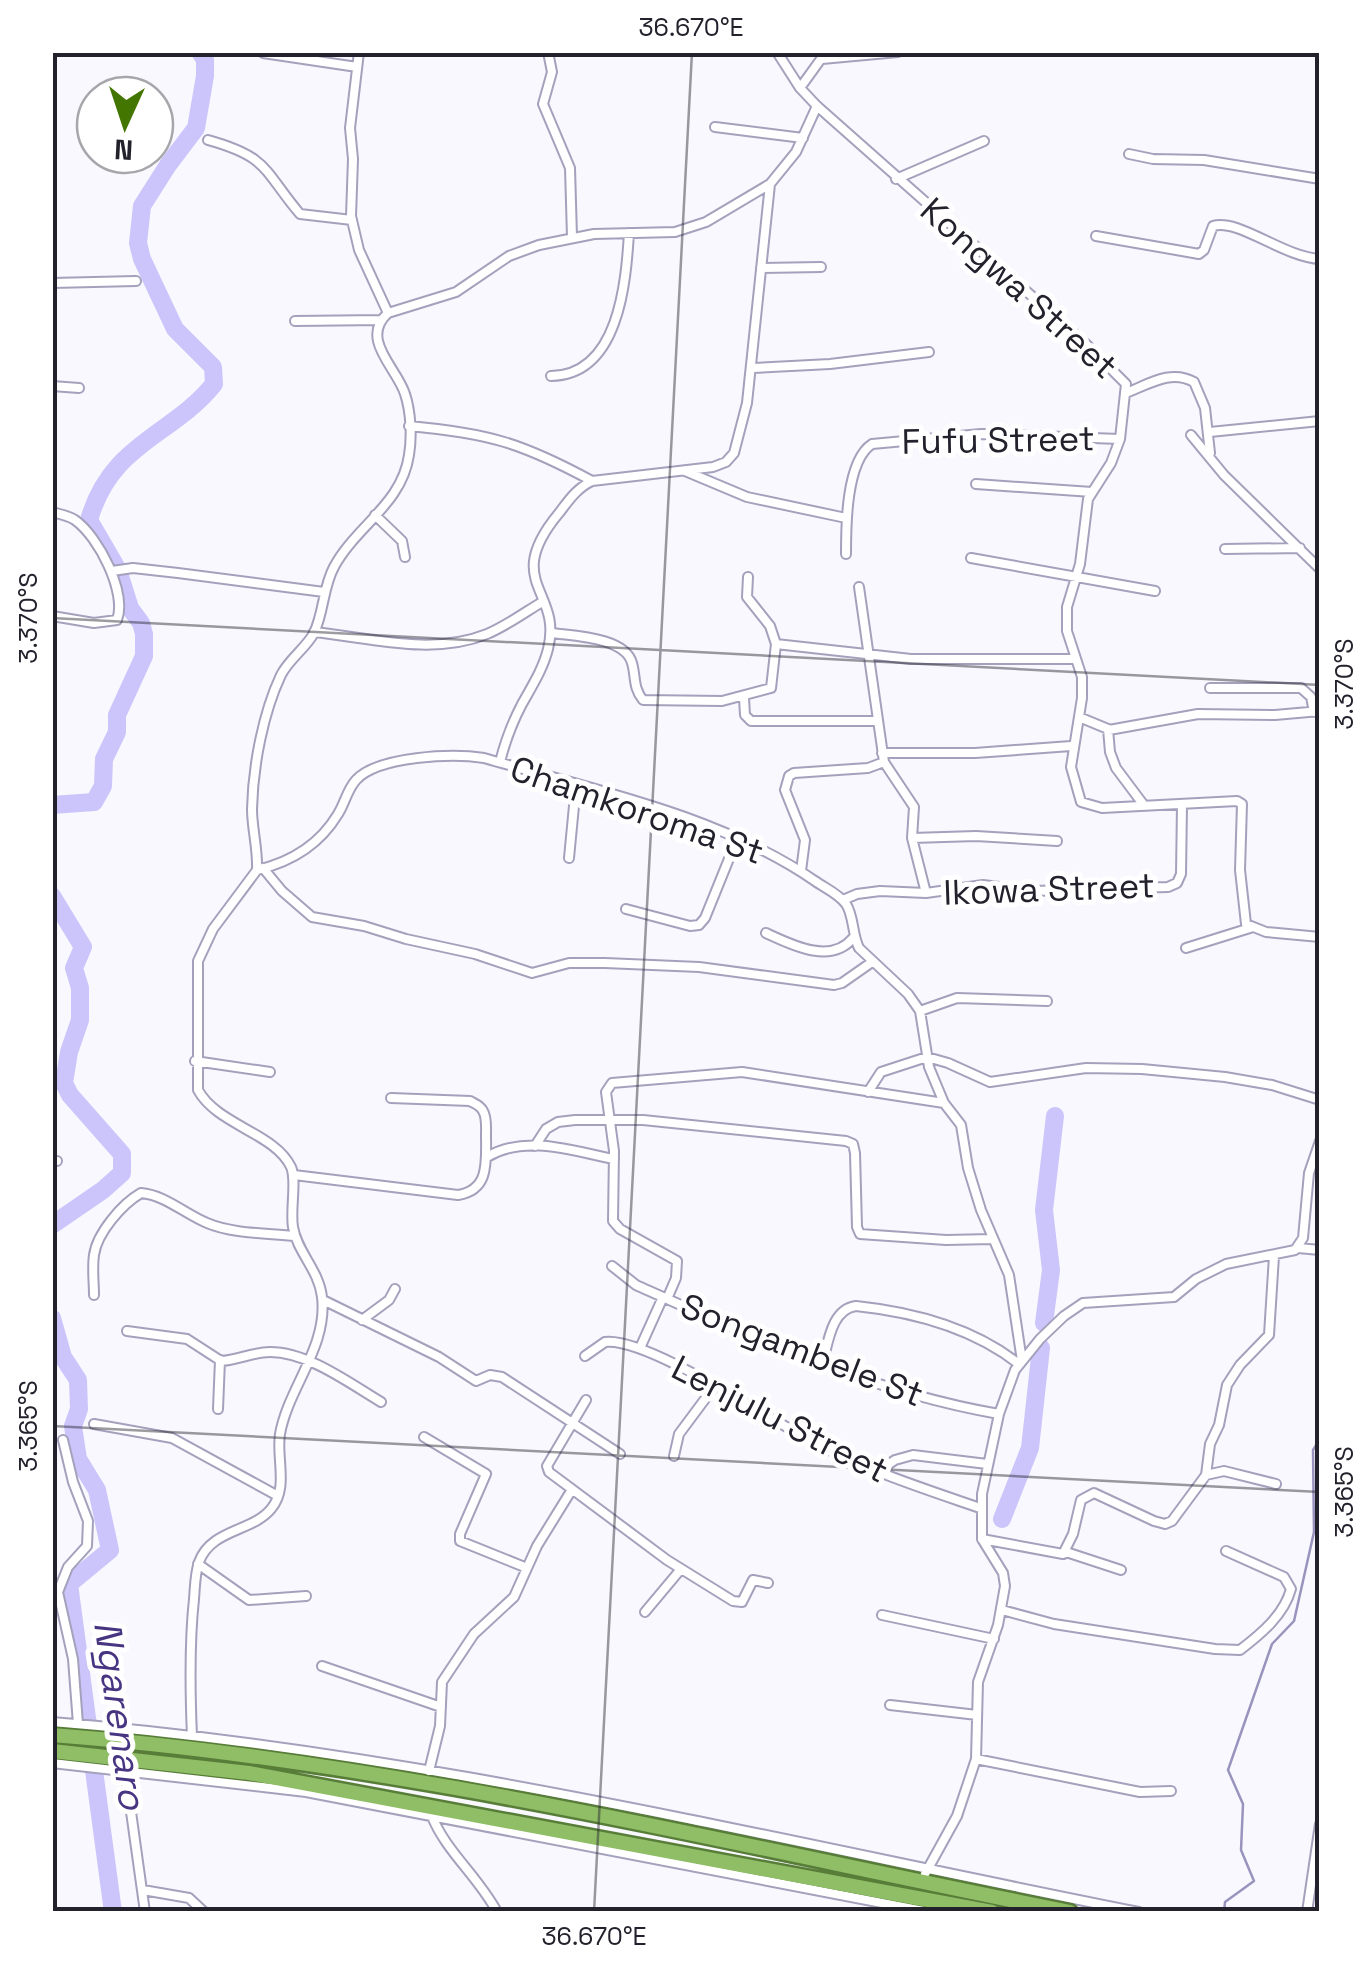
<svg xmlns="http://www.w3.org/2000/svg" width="1372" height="1964" font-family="'Space Grotesk',sans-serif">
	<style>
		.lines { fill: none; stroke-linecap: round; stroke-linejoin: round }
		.stream { stroke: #9994bd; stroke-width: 2.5 }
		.river { stroke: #ccc5fb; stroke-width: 18 }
		.minor-casing { stroke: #a4a1bc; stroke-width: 12 }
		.trunk-casing { stroke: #587d39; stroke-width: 19 }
		.minor { stroke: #fff; stroke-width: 8 }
		.trunk { stroke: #90be66; stroke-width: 14 }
		.ticks { fill: none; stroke: #23212c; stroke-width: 2.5; stroke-opacity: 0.45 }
		.labels { text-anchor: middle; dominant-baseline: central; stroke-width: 10; stroke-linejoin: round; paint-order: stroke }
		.street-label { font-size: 35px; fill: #23212c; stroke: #fff }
		.water-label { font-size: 38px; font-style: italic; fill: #473582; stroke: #fff }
		.neatline { fill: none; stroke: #23212c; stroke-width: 4 }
		.ticks-label { font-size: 25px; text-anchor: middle; fill: #23212c }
	</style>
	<rect width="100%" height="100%" fill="#f8f8fe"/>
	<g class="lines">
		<path class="stream" d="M1224,1912L1225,1902L1254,1881L1241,1850L1243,1804L1228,1770L1272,1644L1294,1621L1314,1532L1313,1450L1320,1439"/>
		<path class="river" d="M52,805L94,802L103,786L104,759L117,732V715L144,656V634L141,623L130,608L118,570L89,520C111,443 172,436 214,384L213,367L175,329L142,259L138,243L142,206L168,165L196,128L205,76V60L200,52
			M52,896L83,947L74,968L80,988V1020L69,1052L64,1083L70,1095L122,1154V1173L103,1190L52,1225
			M52,1318L63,1357L78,1380L79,1409L73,1426L78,1459L97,1490L110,1550L69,1584L113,1912
			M1044,1323L1051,1270L1044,1210L1055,1116
			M1002,1519L1030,1448L1041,1348"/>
		<defs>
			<path id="minor" d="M359,52L350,128L353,159L351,216L359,250L388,313
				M548,52L552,72L543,104L570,168L572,237
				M777,52L800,88L817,106L1086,344L1126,384L1120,439L1111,463L1088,499L1080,564L1067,607V631L1082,677V698L1071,767L1081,802L1102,808L1237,801L1242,804L1240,870L1246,924L1266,932L1320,937
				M263,53L357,67
				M822,59L898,52
				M800,88L826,52
				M715,127L803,138
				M208,140C269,157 263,170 300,214L352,220
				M1129,154L1153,159L1204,160L1320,179
				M896,179L984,141
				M1096,236L1199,254L1204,250L1213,226C1238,218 1283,257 1320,259
				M761,268L821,267
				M52,283L136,281
				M295,321L381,320
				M753,368L830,364L929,352
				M551,376C619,375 626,282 629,233
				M52,386L79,388
				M1126,393C1149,384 1171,369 1194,382L1205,408L1210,453
				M409,426C488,433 522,443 592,481
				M1210,432L1320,421
				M1191,435L1224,475L1320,569
				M685,471L747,497L846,518
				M976,484L1092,492
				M52,512C60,514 69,516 75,520C99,537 127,593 117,620L94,623L52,616
				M375,515L402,541L405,557
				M1225,549L1300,548
				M846,554C846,526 846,461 872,444L981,434L1120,439
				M971,558L1155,591
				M112,571L133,568L178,573L324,592
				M314,632C371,638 432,656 487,634C506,626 524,613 542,602
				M552,633C573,636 625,637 632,663C636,677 633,688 643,700L722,701L771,688L776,644L770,626L747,597L748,577
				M776,644L911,659H1076
				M1210,688H1301L1311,697L1314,712
				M744,698L745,715L751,721H878
				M1079,717L1108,729L1110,752L1116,768L1143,804
				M1109,730L1198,714L1275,715L1320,711
				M882,753H975L1071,746
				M500,762C505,742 512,723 522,704C532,686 543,669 548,649C563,590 501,583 559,513C569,500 577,488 592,481L713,467L726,462L734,453L747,403L770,184
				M884,762L914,807L912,838L926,893
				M912,838L976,836L1057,841
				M569,858L576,785
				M263,868L282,891L312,917L364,926L406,939L475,954L532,973L569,963H605L699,967L834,985L842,983L872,962
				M257,870C291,862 320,844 338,814C345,803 347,790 356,780C378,756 453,753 484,758C594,790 719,815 815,881C825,888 839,894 846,904C854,916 852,934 859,948L908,994L920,1011L929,1067L944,1103L961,1125L968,1168L981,1210L1009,1275L1022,1361
				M801,871L805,840L785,790L789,776L794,773L868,768L884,762L859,587
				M843,900L857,894L880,891L926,893L983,885L1033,891L1168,887L1177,883L1181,874L1182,805
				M626,909L690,926L699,925L705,918L737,839
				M766,933C792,945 831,965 853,938
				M1186,948L1250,928
				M920,1011L957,998L1047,1001
				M195,1061L270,1072
				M868,1092L881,1072L927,1057L948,1063L990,1082L1086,1068L1142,1069L1225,1077L1272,1085L1320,1100
				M535,1146L546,1129L558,1122L575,1120H643L846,1141L853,1144L855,1153L857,1227L860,1234L946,1240L992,1239
				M487,1157C525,1134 573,1151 614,1159
				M52,1161H57
				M294,1175L458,1195C490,1190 486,1161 486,1135C486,1128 487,1117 483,1111C480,1105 475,1104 470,1101L391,1098
				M1298,1248L1320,1250
				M612,1266L636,1285C754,1338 871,1392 999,1414
				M94,1295C94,1282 92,1268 94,1255C97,1233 122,1204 141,1193C165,1195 185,1214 207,1223C233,1234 267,1233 295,1236
				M667,1299L676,1278L677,1261L620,1229L613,1221L614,1151L606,1092L612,1083L742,1072L944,1103
				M323,1300L439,1357L476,1381L490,1375L502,1377L620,1454
				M362,1320L389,1300L395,1289
				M127,1331L187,1339L221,1361C237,1360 254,1352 270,1352C308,1352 349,1383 381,1402
				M640,1348L663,1297
				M585,1356L605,1342C648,1337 773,1422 817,1444C869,1471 925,1489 980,1508
				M822,1365C828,1344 831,1309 856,1306C914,1312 973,1328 1019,1364
				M586,1400L547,1466L549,1472L667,1560L733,1601L742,1602L753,1580L768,1583
				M218,1409L220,1360
				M94,1424L172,1438L278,1496
				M424,1437L486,1474L460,1534V1541L527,1568
				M63,1440L73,1482L88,1521L87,1546L68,1567L58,1592L73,1659L78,1724
				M674,1456L679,1434L714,1387
				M877,1472L895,1460L913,1455L987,1464
				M1206,1475L1224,1471L1276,1484
				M982,1539L1063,1554L1073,1534L1081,1500L1094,1493L1154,1521L1165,1524L1172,1521L1206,1475L1210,1444L1219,1425L1227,1385L1240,1365L1269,1335L1274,1256
				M1066,1552L1121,1570
				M198,1564L249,1600L306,1596
				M1002,1610L1054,1624L1215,1649L1240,1650C1261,1634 1284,1615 1291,1589L1284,1577L1226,1551
				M645,1612L681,1569
				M882,1615L994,1639
				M322,1666L441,1707
				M890,1705L977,1715
				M52,1722C419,1751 779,1841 1139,1912
				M192,1736C190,1690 189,1645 194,1599C195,1587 195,1573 199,1562C211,1529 252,1532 271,1509C289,1488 276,1458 280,1434C288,1388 328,1347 322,1297C319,1270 297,1252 293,1227C290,1210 297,1180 291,1167C275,1133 217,1125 198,1090V961L213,929L257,870C258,849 252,829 252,809C253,766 263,713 281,675C289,659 306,648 314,633C324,612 323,587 334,567C356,526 402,504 409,455C412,437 411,412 405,394C397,368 359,339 388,313L456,292L509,256L539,245L594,234L675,232L706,222L770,184L796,152L817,106
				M976,1759L1140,1792L1171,1791
				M52,1763L306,1792L929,1912
				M125,1769L145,1912
				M429,1771L440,1726L442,1682L474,1634L514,1597L537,1546L571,1491
				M431,1814C445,1851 478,1876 497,1912
				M925,1874L957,1816L976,1759L978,1682L998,1625L1005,1586L1003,1573L982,1539V1494L999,1414L1015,1370L1040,1339L1064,1316L1083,1303L1174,1297L1196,1279L1226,1264L1295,1250L1303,1238L1309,1173L1320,1141
				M143,1890L189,1898L204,1912
				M1307,1912L1320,1824"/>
			<path id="trunk" d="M52,1735C396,1761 733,1845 1070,1912
				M52,1751L249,1773L992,1912"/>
		</defs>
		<use href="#minor" class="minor-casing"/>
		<use href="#trunk" class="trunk-casing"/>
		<use href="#minor" class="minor"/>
		<use href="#trunk" class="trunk"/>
	</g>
	<path class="ticks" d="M52,618L1320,685M52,1426L1320,1492M594,1912L692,52"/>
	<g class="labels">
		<g class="street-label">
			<text transform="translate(1019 288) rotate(42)">Kongwa Street</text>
			<text transform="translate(998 440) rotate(-1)">Fufu Street</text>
			<text transform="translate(637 810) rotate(19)">Chamkoroma St</text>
			<text transform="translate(1049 889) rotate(-2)">Ikowa Street</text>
			<text transform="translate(802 1350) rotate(21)">Songambele St</text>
			<text transform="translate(780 1419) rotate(27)">Lenjulu Street</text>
		</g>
		<g class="water-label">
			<text transform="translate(120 1715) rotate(82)">Ngarenaro</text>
		</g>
	</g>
	<rect width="1372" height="1964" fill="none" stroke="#ffffff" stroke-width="110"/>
	<g transform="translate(125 125) rotate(183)"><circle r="48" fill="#ffffff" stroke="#a7a6ab" stroke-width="2.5"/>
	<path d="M0-8L18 38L0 25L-18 38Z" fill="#437600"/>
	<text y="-15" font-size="28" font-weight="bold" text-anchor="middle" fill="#23212c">N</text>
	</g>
	<rect x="55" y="55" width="1262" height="1854" class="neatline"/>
	<g class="ticks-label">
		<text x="691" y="36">36.670°E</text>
		<text transform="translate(28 618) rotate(-90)" y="9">3.370°S</text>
		<text transform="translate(1344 684) rotate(-90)" y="9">3.370°S</text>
		<text transform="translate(28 1426) rotate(-90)" y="9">3.365°S</text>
		<text transform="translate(1344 1492) rotate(-90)" y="9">3.365°S</text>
		<text x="594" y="1945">36.670°E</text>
	</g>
</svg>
